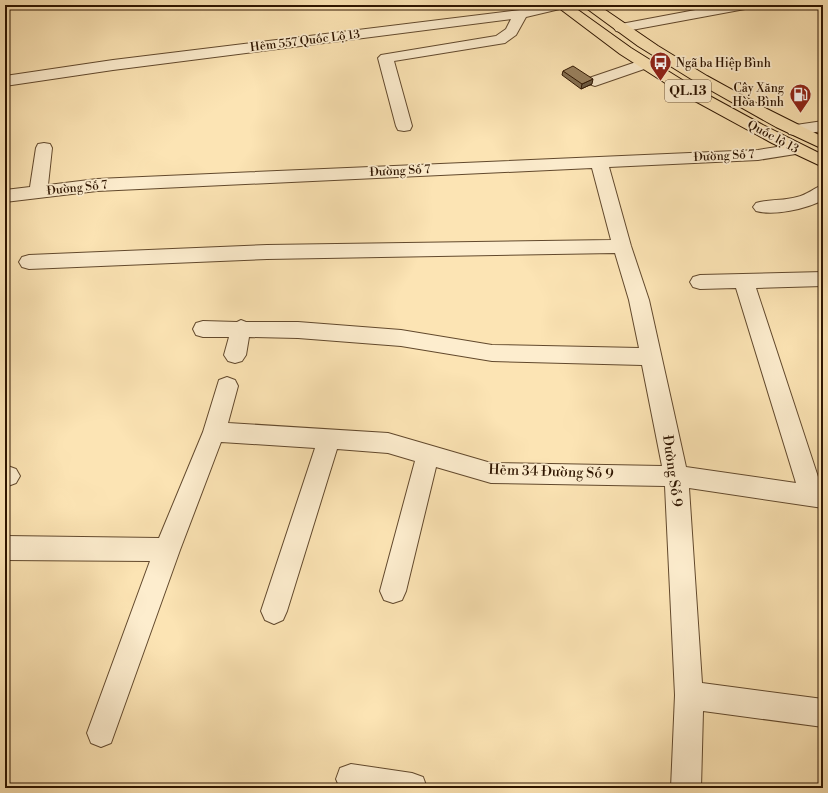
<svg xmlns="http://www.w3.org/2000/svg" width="828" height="793" font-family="'Libre Bodoni',serif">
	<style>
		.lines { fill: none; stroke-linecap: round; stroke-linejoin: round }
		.minor-casing { stroke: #62492d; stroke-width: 2 }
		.highway-casing { stroke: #2e1500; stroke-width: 2 }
		.minor { fill: #fdedce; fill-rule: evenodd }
		.highway { fill: #fce4b4; fill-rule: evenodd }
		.wall { fill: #846f51; stroke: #2e1500 }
		.shaded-wall { fill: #6b5a42; stroke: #2e1500 }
		.building { fill: #99815e; stroke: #2e1500 }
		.labels { text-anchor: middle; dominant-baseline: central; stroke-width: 3.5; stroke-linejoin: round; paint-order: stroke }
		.far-street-label { font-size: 12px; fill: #2e1500; stroke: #fdedce }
		.far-poi-label { font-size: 12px; fill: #2e1500; stroke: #fdedce; text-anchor: start }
		.shield { fill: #fdedce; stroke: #6c563e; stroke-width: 1 }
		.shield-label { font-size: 13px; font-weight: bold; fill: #2e1500 }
		.street-label { font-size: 14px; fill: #2e1500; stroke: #fdedce }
	</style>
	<rect width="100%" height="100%" fill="#fce4b4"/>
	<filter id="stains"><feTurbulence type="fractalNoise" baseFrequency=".005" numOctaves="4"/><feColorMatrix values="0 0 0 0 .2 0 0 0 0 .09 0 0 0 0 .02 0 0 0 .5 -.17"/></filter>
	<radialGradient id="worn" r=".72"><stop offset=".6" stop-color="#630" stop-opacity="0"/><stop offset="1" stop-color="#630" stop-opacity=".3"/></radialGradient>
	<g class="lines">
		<defs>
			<path id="minor" d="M541,5H566L564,8L526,17L516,35L505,43L394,61L412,126L410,130L404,131L398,130L396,126L378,58L381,55L496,36L506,29L511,19L113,70L5,86V76L113,60L520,10Z
				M722,5H752L750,8L745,9L621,32L616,31L614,28L616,25L621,24Z
				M645,59L650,61L653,64L650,67L595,86L589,84L587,81L589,78Z
				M823,121V131L795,135L789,134L787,130L789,126Z
				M44,143L50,144L52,148L48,185L97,179L758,150L796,144L802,145L804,149L802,153L758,160L609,167L631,246L649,300L686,467L796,483L736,288L700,289L693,287L690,282L693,277L700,275L823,272V286L756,288L821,486H823V508L689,488L702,683L823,699V727L703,711L701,788H671L675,695L665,486L491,483L436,467L406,591L402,600L393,603L384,600L380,591L415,461L388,453L337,449L287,611L283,620L274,624L265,620L261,611L315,448L221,442L180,550L111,743L101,747L91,743L87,733L150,561L5,560V536L159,538L203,432L219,380L227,377L235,380L238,386L228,423L388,433L491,463L662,466L642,365L492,361L401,346L298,338L249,337L246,355L242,361L235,363L228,361L224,355L229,337H203L196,335L193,329L196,323L203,321L237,322L241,320L246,322H298L401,330L492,345L639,348L629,300L615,253L267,259L29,269L22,267L19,262L22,257L29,255L267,245L611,240L592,168L97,191L5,202V190L30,187L36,148L38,144Z
				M823,185V200C806,209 774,216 756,211L753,207L756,203C769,199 783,201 797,197C807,195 814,188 823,185Z
				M5,465L16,469L20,476L16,483L8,486L5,485Z
				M351,764L412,773L423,777L427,788H340L336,779L340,768Z"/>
			<path id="highway" d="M555,5H571L631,48L695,88L761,124L823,155V167L772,143L684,95L620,54Z
				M582,5H598L658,46L707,76L767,109L823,137V149L776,127L696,82L638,46Z"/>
		</defs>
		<use href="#minor" class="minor-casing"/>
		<use href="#highway" class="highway-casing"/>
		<use href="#minor" class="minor"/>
		<use href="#highway" class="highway"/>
	</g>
	<path class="wall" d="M563,71L592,84L581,89L562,75Z"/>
	<path class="shaded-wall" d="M593,79L592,84L581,89L582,84Z"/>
	<path class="building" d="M573,66L593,79L582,84L563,71Z"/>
	<defs>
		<symbol id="bus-pin" viewBox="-11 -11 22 30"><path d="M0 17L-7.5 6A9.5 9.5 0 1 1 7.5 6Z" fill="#8f2418" stroke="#fdedce"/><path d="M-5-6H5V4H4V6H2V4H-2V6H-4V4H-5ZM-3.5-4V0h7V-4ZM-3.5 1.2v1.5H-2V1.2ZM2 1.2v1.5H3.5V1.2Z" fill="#fff"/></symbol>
		<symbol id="fuel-pin" viewBox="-11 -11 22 30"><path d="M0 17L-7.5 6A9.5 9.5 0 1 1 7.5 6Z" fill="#8f2418" stroke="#fdedce"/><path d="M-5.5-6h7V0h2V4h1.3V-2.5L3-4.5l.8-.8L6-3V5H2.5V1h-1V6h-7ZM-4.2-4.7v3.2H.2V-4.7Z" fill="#fff"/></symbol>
	</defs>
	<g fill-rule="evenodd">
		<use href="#bus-pin" x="648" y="50" width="25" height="34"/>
		<use href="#fuel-pin" x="788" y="82" width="25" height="34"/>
	</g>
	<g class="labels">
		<g class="far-street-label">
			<text transform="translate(305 41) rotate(-7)">Hẻm 557 Quốc Lộ 13</text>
			<text transform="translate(773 137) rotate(28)">Quốc lộ 13</text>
			<text transform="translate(724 156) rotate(-3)">Đường Số 7</text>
			<text transform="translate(400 171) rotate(-3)">Đường Số 7</text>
			<text transform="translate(77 188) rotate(-6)">Đường Số 7</text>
		</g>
		<g class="far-poi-label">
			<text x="676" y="63">Ngã ba Hiệp Bình</text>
			<text x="784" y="88" text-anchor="end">Cây Xăng<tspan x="784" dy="14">Hòa Bình</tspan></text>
		</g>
		<rect class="shield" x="665" y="80" width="46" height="22" rx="3"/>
		<g class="shield-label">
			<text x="688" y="91">QL.13</text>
		</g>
		<g class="street-label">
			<text transform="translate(672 471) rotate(82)">Đường Số 9</text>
			<text transform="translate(551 472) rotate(2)">Hẻm 34 Đường Số 9</text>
		</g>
	</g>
	<rect width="828" height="793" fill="none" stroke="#fce4b4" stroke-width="20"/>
	<rect x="6" y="6" width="816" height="781" fill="none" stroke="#2e1500" stroke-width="2"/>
	<rect x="10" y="10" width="808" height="773" fill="none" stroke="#2e1500"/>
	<rect width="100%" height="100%" filter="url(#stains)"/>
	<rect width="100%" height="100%" fill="url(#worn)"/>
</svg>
